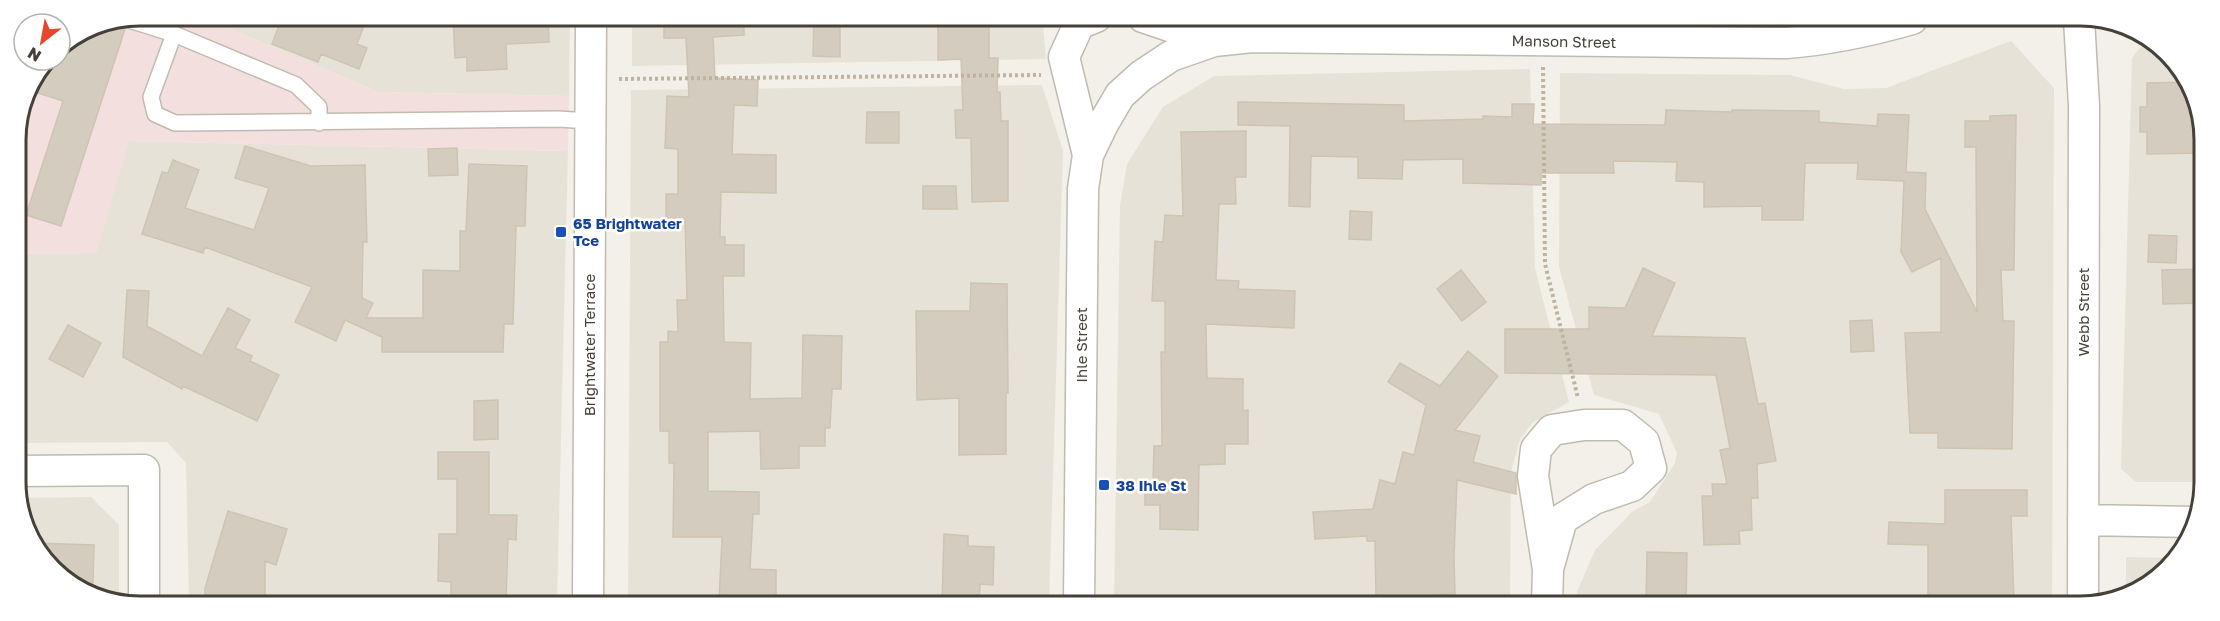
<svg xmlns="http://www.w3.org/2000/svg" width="2220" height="621" font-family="'Golos Text',sans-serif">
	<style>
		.residential { fill: #e7e2d8 }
		.medical { fill: #f3e0de }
		.building { fill: #d4ccbf; stroke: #cec4b3; stroke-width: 1.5 }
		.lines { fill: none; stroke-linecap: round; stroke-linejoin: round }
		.service-casing { stroke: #c1bbaf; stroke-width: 18 }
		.minor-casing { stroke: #c1bbaf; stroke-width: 33 }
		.path { stroke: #bfb39f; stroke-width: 4; stroke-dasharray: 3 3; stroke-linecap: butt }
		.service { stroke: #fff; stroke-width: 15 }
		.minor { stroke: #fff; stroke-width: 30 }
		.transit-dot { fill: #1a4fb4; stroke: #fff; stroke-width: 2 }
		.labels { text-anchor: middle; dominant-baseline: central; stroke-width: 5; stroke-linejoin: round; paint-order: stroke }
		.street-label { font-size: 15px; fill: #464138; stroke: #fff }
		.transit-label { font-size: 15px; font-weight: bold; fill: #164399; stroke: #fff; text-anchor: start }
		.rim { fill: none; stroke: #464138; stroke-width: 3 }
	</style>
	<rect width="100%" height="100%" fill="#f3f0e9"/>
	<path class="residential" d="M190,15L570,16L569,96L378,92L214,22Z
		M632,16L1047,17L1043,24L1046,59L632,66Z
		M2011,41L2054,88L2052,606L1577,605V592L1595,550L1633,511L1650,502L1675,463L1677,453L1659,414L1594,395L1559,267L1560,73L1790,75L1844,89L1886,88Z
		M2142,45H2154L2174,57L2203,116L2201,482H2136L2121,469L2132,58Z
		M1530,69L1535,268L1569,402L1533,422L1520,439L1511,472L1510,605L1114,604L1120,205L1127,164L1163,107L1214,76Z
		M1042,85L1063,151L1049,604L628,603L631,90Z
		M128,141L568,151L557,603L189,602L186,463L167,442L17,443L16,254L96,253Z
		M91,497L119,525V602H108L46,564L17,505V498Z
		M2126,557L2173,558L2162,575L2126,590Z"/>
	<path class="medical" d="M140,15H190L214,22L378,92L569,96L568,151L129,141L96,253L16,254L15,132L25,92L46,60H60V46L92,24Z"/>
	<path class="building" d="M283,15H368L357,44L367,48L359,69L321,54L318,62L272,44Z
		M453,16H548L549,42L506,44L507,69L467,71V57L455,58Z
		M664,16H744V35L713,37L715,78L758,80L757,106L734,105L732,154L776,155V193L721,192L720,237H725V245H744V276H723L724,342L751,343L750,399L802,398L803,335L842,336L841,389H832L830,428H825V446H799V468L761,469L760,431L708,432V491L759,492V514H753L750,569L776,570V603H719L722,537H673L674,463H669V431H660V342H668V331L678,332L677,300H687L685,220H666V194H678V149L665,148L667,96L689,97L686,38H664Z
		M814,16H840V57L813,56Z
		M938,17H989V58H998L997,92H1000L1001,121H1008V201L972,202L971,138H956L955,110H963L961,59L938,60Z
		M114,20L116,25L125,29L61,226L26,215L63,101L26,89L46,60H60V46L92,24Z
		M2186,82L2203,116L2202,153L2147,154V132H2140V107H2147V83Z
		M1238,102L1404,105V121L1483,119V116L1512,117V104H1534L1533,124L1665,125L1666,110L1732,112V110L1819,111V122L1877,126L1878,114L1909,115L1906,172L1926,173L1925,209L1977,312L1976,147H1965V121H1990V116L2016,115L2014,270H2001L2003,321H2014L2012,449L1938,448V433H1910L1905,333L1941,332V258L1912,272L1901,252L1904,181L1857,179L1858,163H1805L1803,220H1762V206L1704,207V182L1676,181L1677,162L1613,161L1614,173H1541V185L1463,183V159L1403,160L1402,179L1358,178V157L1311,156L1310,207L1289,206L1290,126L1238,125Z
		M867,112H899V143H866Z
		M1246,131V177H1235L1236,204H1219L1216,280L1239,281L1238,289L1295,291L1294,328L1206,324L1207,378L1243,379V411L1248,410V444H1225V464L1199,465L1198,530L1160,529V505H1145V482H1153L1154,446H1162L1161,352H1165V301H1152L1155,241L1163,242L1165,215L1183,216L1181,132Z
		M245,146L311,166L365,165L367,242H363L362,298L373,303L366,318H423V270L460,271V231H466L469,164L527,166L525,226H516L513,324H504L503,352H382V337L345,320L336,341L295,322L312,287L205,247L203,253L142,234L162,172L168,173L173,160L199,170L185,208L254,230L269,188L235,178Z
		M457,148L458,175L429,176L428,149Z
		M923,186H956L957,209H923Z
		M1350,211L1372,212L1371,240L1349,239Z
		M2149,235L2177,236L2176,263L2148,262Z
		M1643,268L1675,283L1652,336L1745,338L1758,404L1765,403L1776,461L1757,464L1758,498H1751L1752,530L1739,531L1740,544L1704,545L1702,496H1713L1712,484H1727L1720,450L1730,448L1716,375L1505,373V329H1589V307L1625,308Z
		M2202,269V303L2163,304L2162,270Z
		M1461,270L1486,302L1462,321L1437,289Z
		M971,283L1007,284L1008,393H1006V454L959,455V398L917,400L916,311H970Z
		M127,290L149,291L147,326L202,356L228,308L250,320L235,348L252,356L250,361L279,375L257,421L183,386L182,389L123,357Z
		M1872,320L1874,351L1851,352L1850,321Z
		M68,325L101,343L83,377L49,359Z
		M1468,351L1498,376L1455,430L1480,436L1473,462L1516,473V494L1457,480L1454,557L1455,594H1440L1441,604L1376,603L1375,541H1367V536L1315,539L1313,512L1373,509L1380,480L1395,484L1403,452L1414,455L1426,405L1388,382L1400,363L1440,386Z
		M498,400V439L474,440V401Z
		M438,452H489V515H517L516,540L508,539L506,603H451V582L438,581L439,534H457V479H438Z
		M1945,490H2027V516H2011L2014,601H2001V606L1928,604V545L1888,544L1889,522L1945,524Z
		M228,511L287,529L276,565L265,561V602H205V588Z
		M944,534L968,536V546L994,547L993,585L980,584L979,604L942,603Z
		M36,543L94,545L93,583H77L46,564Z
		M1647,552L1687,553L1686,605H1646Z"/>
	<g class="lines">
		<defs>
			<path id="service" d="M123,18L174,34L296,85L319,107V123
				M174,34L151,97L155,114L175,123L558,119L590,121"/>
			<path id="minor" d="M1143,17L1214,41
				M2079,19L2084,106L2083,606
				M1088,155L1064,57L1079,24L1096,17
				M17,471L144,470V602
				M2083,520L2195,522
				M588,603L591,16
				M1079,604L1083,189L1088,155L1103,124L1120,95L1141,76L1171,56L1214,41L1252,37L1786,43C1829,40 1870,31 1912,19
				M1547,605L1548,569L1533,476L1536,449L1552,430L1584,425H1623L1644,442L1651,468L1632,486L1594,499L1562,519L1548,569"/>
		</defs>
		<use href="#service" class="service-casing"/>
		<use href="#minor" class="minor-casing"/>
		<path class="path" d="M1543,67L1545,264L1578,398
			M619,79L1041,75"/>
		<use href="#service" class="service"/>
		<use href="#minor" class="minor"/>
	</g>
	<g class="transit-dot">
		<rect x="555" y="226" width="12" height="12" rx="3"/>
		<rect x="1098" y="479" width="12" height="12" rx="3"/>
	</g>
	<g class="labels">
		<g class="street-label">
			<text transform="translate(1564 41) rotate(1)">Manson Street</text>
			<text transform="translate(2083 312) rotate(-90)">Webb Street</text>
			<text transform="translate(589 345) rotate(-90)">Brightwater Terrace</text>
			<text transform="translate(1081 345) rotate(-90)">Ihle Street</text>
		</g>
		<g class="transit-label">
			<text x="573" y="223">65 Brightwater<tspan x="573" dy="17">Tce</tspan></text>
			<text x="1116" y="485">38 Ihle St</text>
		</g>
	</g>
	<path d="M0 0H2220V621H0ZM140 26H2080A114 114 0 0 1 2194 140V482A114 114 0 0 1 2080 596H140A114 114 0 0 1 26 482V140A114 114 0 0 1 140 26Z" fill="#fff" fill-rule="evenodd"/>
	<path class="rim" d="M140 26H2080A114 114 0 0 1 2194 140V482A114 114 0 0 1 2080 596H140A114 114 0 0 1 26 482V140A114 114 0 0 1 140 26Z"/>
	<g transform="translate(42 42) rotate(211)"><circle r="28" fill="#ffffff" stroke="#b5b3af" stroke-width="1.5"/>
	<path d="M0-4.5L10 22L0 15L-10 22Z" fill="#e8462b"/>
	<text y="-9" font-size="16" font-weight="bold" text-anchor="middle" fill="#464138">N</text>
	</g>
</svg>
